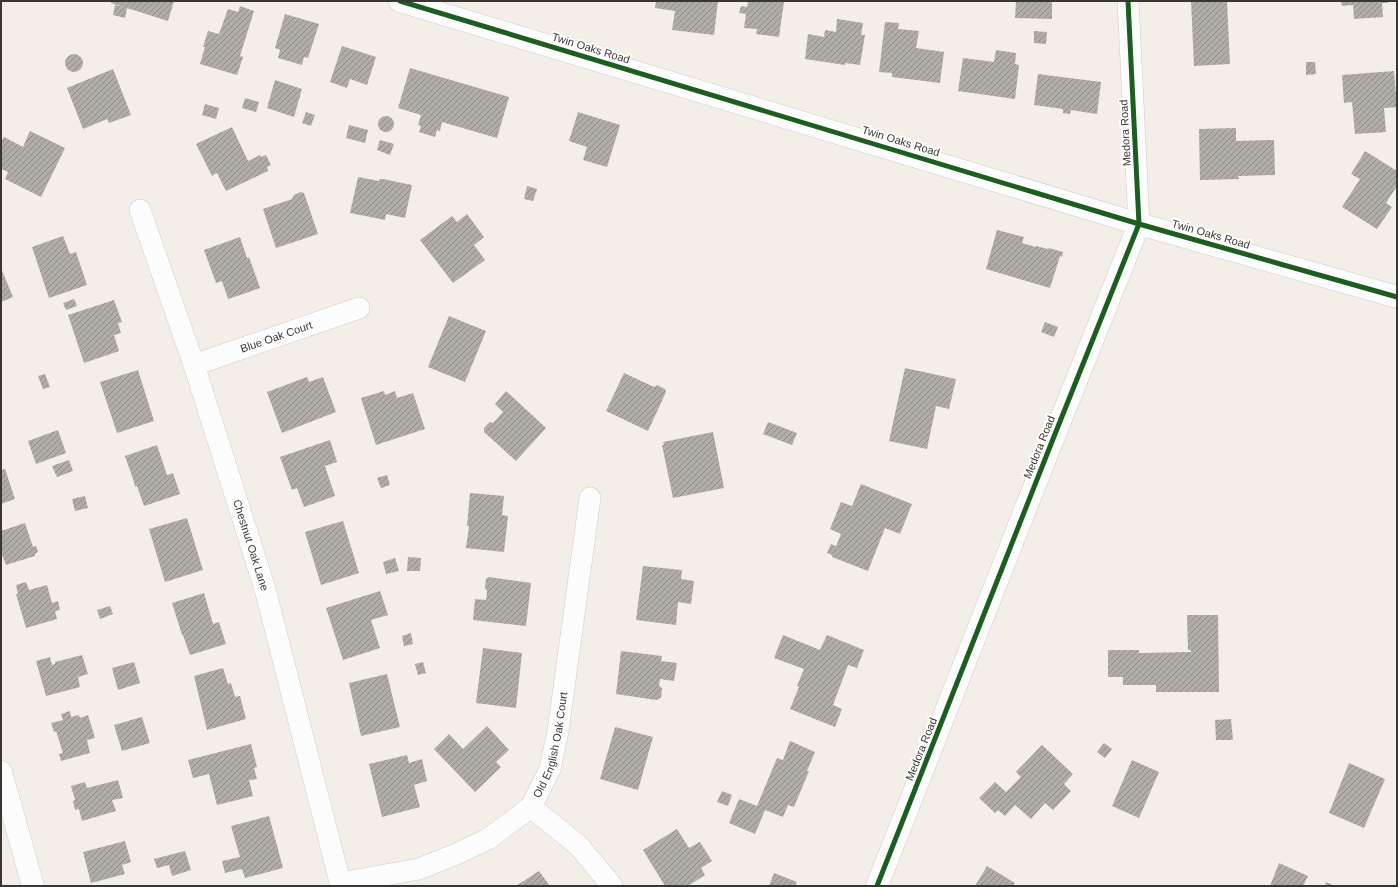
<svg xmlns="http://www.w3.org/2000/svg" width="1398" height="887" font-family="Helvetica,sans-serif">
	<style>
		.building { fill: url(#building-hatch) }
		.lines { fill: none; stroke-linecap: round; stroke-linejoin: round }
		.street-casing { stroke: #cfcac6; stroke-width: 22 }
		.secondary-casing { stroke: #cfcac6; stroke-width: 23 }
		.street { stroke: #fdfcfc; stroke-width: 21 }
		.secondary { stroke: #fdfcfc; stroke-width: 22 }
		.cycleway-casing { stroke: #fff; stroke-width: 8 }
		.cycleway { stroke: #1b5e20; stroke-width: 5 }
		.labels { text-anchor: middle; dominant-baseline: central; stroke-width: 4; stroke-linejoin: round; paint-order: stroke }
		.street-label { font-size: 11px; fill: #3a3632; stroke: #fff }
	</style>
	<defs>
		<pattern id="building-hatch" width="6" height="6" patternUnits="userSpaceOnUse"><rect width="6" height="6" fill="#b0aca8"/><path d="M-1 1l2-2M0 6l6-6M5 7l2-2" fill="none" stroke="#908d89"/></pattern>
	</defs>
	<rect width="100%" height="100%" fill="#f4eee8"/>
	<path class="building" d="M112,1H174L168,21L111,3Z
		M656,1H718L714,35L672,30L675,11L655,8Z
		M748,1L784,2L779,37L756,34L757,29L744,28L746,14L739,13L741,6L747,7Z
		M1016,1H1052V19L1015,18Z
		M1191,1H1227L1230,64L1194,66Z
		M1341,1H1387L1388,3H1382L1383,17L1354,19L1353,5L1342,6Z
		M115,5L127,8L125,18L113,15Z
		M240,6L254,11L240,56L243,57L237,75L200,64L205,47H203L208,31L219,34L228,9L238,12Z
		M285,14L319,24L308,58L304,57L302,65L278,58L280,50L275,48Z
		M837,19L863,23L861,35H865L860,65L845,63V65L805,59L808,34L824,37L825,30L836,32Z
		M885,22L899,23L898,29L919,31L916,48L944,52L940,83L892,77V73L879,72Z
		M1034,31L1047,32L1046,44L1034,43Z
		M342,46L376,57L367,85L350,79L347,88L330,82Z
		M996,50L1016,53L1015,64L1019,65L1015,99L958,91L963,58L994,62Z
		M65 63a9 9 0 1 1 18 0a9 9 0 1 1-18 0Z
		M1306,62H1315L1316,74L1306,75Z
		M410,68L509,97L497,138L442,122L440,131L437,130L435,137L419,132L421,126L418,125L421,115L398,108Z
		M113,69L131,115L109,123L107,119L83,129L67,88Z
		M1394,71L1397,107L1384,108L1386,132L1355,134L1352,102L1344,103L1342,75Z
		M1038,74L1101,82L1097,114L1071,110L1070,114L1063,113V109L1034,105Z
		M275,80L302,89L294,117L267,108Z
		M245,98L259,102L256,112L242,108Z
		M205,104L219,108L216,119L202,115Z
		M306,112L315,115L311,126L302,123Z
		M578,112L620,125L607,167L583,160L587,147L569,141Z
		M378 124a8 8 0 1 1 16 0a8 8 0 1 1-16 0Z
		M349,125L368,130L365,143L346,138Z
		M232,127L248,161L260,155L262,157L266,155L271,165L267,167L268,171L226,191L217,173L212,176L196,144Z
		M1236,128V141L1274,140L1275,175L1240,176H1238L1239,179L1200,180L1199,129Z
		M30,131L65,148L41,197L5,179L8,172L1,169V142L4,137L23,147Z
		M380,140L394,144L390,155L377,150Z
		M1365,151L1397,171V186L1386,203L1392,207L1377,229L1342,207L1360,179L1351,174Z
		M358,177L379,181V179H383L412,185L405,218L386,214L385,220L350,213Z
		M527,186L537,189L533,201L524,199Z
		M301,192L304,193L318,234L276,248L263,209L292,199L294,195Z
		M467,214L484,237L474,245L485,260L453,283L420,240L452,216L457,222Z
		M997,230L1024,237L1022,243L1036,247V246L1048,249L1049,248L1063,252L1062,257L1060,256L1050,288L986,269Z
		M63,236L70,254L76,252L87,285L49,298L32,247Z
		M240,237L247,258L249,257L260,288L228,299L222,281L216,283L204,250Z
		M1,268L13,297L1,302Z
		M74,299L77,306L66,310L63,303Z
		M114,300L122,322L118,323L121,333L114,335L119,351L84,363L68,315Z
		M449,316L486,331L465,382L428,367Z
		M1045,322L1058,327L1054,337L1041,332Z
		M905,368L956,379L949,409L936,406L927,449L889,441Z
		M138,370L154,421L117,433L100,382Z
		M624,373L654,387L657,385L665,389L666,392L648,431L606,411Z
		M45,374L50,387L43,389L38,376Z
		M307,377L309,382L323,377L336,412L282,433L267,392Z
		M384,391L385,395L395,391L397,398L413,393L425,429L376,445L361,398Z
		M506,391L546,428L516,461L484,432V428L490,422L493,423L503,412L495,404Z
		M768,422L797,433L792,445L763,434Z
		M58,430L66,453L36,464L28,441Z
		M713,432L724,488L673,498L662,445H664L663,442Z
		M330,440L337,462L325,466L335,496L304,507L297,488L292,490L280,457Z
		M157,445L167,475L173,473L180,494L144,506L137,486L135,487L134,482L125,456Z
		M69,460L73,471L57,477L52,466Z
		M5,469L15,499L1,504V470Z
		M387,475L390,485L381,488L377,478Z
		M861,484L912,504L900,534L885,528L868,571L832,557V555L827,553L831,544L836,546L841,534L830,529L841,502L852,506Z
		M470,493L504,496L502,515L508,516L504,552L466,548L469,526H467Z
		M85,496L88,508L75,511L72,499Z
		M187,518L203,570L165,582L149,529Z
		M343,521L359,573L321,585L305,532Z
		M25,523L33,547L36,546L38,552L35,554V556L6,565L1,552V531Z
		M408,557L421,558L420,571H407Z
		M395,558L399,571L386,574L383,562Z
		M643,566L682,570L681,579L694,581L691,604L678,602L676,625L636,620Z
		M489,577L531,583L526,626L473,620L475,599L486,600L487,591L485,588L486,579Z
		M26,582L29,590L47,585L52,603L58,601L60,610L55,611L57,619L26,628L16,594H18L16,585Z
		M380,591L388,615L371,620L380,648L343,660L326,608Z
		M204,593L213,624L219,622L226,644L190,655L183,635H182L172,603Z
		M110,606L113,614L100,619L97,610Z
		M1187,615H1218L1219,692H1156V685H1123V677H1108V650H1139V653L1191,652V650H1188Z
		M411,633L413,644L404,646L402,636Z
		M783,635L820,650L827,635L864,650L857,668L848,665L833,705L842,709L835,727L790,709L799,687L797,686L804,669L774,658Z
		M483,648L522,653L516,708L476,703Z
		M621,651L662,656L661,661L677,663L674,681L660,679L659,686L662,688L661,698L656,700L616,694Z
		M82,655L88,674L78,677L80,687L46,696L36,661L50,657L52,665L55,664V662Z
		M134,662L140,683L118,690L112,668Z
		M423,662L426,673L418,675L415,664Z
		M223,668L228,684L231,683L235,697L240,696L246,719L207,730L194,676Z
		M387,674L400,727L361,736L349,683Z
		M70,711L71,717L79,715L80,718L88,715L95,738L87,740L90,753L61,761L59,754L63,753L56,731L54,732L51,723L63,720L61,714Z
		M142,717L150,743L122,751L114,725Z
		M1231,719L1233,740H1216L1215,720Z
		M487,726L509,750L496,762L501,767L475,792L434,749L449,734L463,749Z
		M615,727L653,737L638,790L600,779Z
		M790,741L815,752L807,771H809L794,807L788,805L783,817L765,810L755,834L729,823L739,799L757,806L777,758L783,760Z
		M1104,743L1112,749L1105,758L1097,752Z
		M251,744L257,767L254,768L257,779L249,780L253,796L217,805L209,774L193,778L188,760Z
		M1042,745L1073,774L1064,784L1071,791L1053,810L1045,803L1031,819L1015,805L1005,816L998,810L995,813L979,798L995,782L1006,792L1021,777L1016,772Z
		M407,755L409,763L422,759L427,781L414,785L420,807L382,817L369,764Z
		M1132,760L1159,772L1139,818L1112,806Z
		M1349,763L1385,779L1364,828L1329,813Z
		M118,780L123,798L112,800L116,811L82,821L79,809L75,810L73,801L75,800L71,786L85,782L87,788Z
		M722,791L732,795L728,806L717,802Z
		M269,816L283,868L245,878L242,869L225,873L222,861L240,857L231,826Z
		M677,829L689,848L700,842L712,861L701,868L705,875L688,886H665L643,850Z
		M125,841L131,862L122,865L125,874L91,883L83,852Z
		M185,851L191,870L172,876L169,865L157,868L154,859Z
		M1279,863L1308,876L1303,886H1270Z
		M987,866L1015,883L1013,886H975Z
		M539,871L550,886H516Z
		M774,873L797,882L795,886H769Z
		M1326,882L1335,886H1325Z"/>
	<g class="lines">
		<defs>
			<g id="street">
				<path d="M1128,1L1139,224"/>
				<path id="s1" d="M140,210L194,365L265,589L341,886"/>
				<path id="s2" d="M194,365L359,308"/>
				<path d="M531,807L579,846L612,886"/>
				<path id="s3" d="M340,883L419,869L454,855L488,839L531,807L550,769L558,731L590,498"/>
			</g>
			<path id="secondary" d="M400,1L1139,224L1397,297
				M1,772L33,886
				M877,886L1051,444L1139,224"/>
		</defs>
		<use href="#street" class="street-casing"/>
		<use href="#secondary" class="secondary-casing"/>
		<use href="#street" class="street"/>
		<use href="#secondary" class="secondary"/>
		<defs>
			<path id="cycleway" d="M400,1L1139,224L1397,297
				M877,886L1051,444L1139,224L1128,1"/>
		</defs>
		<use href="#cycleway" class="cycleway-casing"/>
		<use href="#cycleway" class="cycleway"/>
	</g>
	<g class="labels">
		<g class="street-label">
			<text transform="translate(591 48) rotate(17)">Twin Oaks Road</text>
			<text transform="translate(1125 133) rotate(-93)">Medora Road</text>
			<text transform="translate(901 141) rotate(17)">Twin Oaks Road</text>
			<text transform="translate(1211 234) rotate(16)">Twin Oaks Road</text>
			<text stroke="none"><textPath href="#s2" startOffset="87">Blue Oak Court</textPath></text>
			<text transform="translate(1039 447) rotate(-68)">Medora Road</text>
			<text stroke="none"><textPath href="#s1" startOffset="353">Chestnut Oak Lane</textPath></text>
			<text stroke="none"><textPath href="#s3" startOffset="275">Old English Oak Court</textPath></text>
			<text transform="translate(921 749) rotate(-68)">Medora Road</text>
		</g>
	</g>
	<rect width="1398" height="887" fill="none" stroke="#3a3632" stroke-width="4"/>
</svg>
